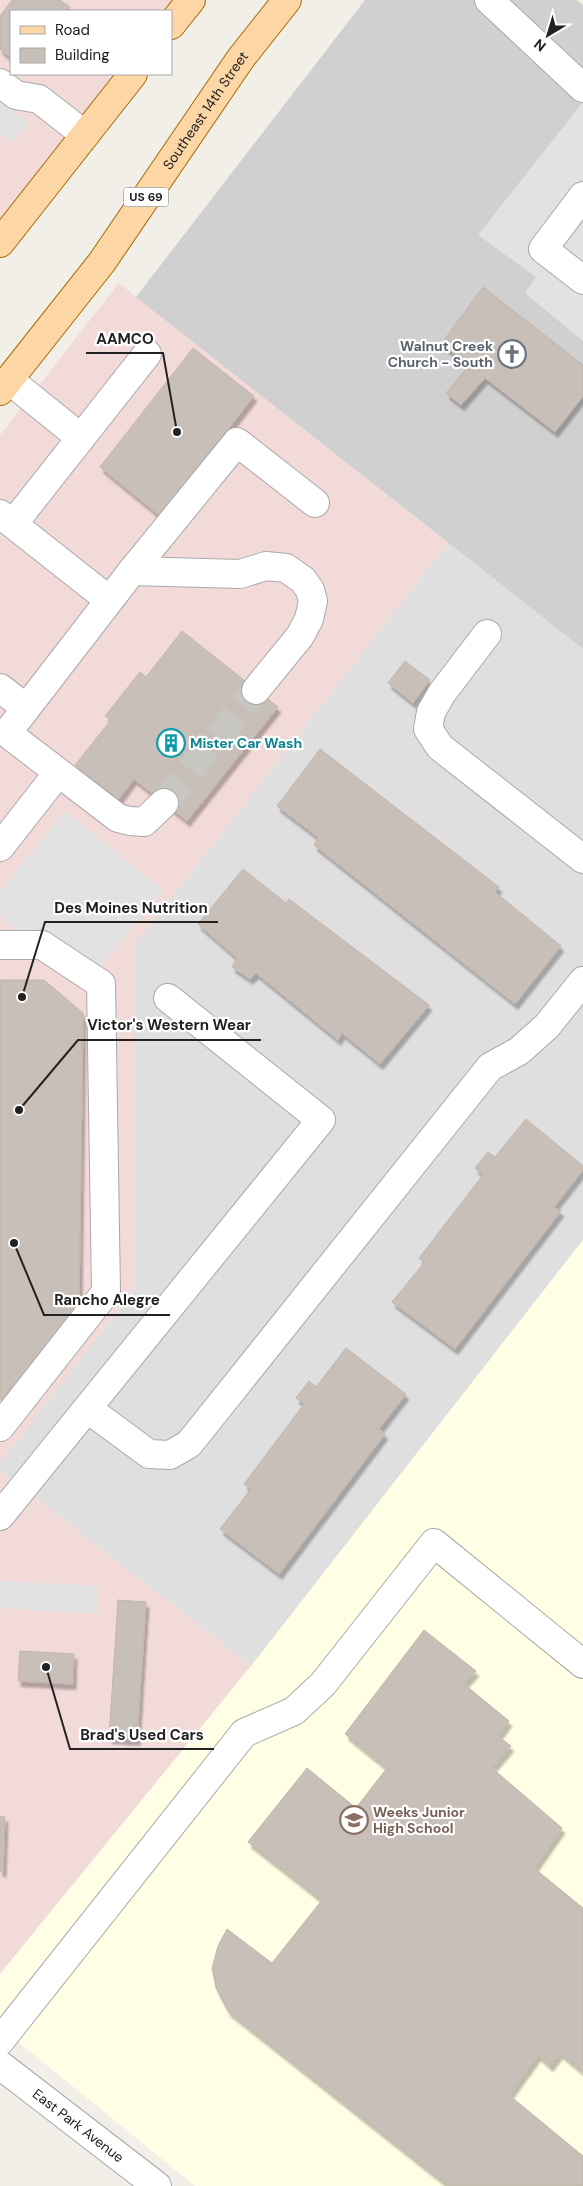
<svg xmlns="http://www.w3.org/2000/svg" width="583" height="2186" font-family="'DM Sans',sans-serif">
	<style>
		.residential { fill: #e0dfdf }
		.commercial { fill: #f2dad9 }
		.education { fill: #ffffe5 }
		.religious { fill: #d0d0d0 }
		.parking { fill: #e2e2e2 }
		.building { fill: #c7bfb8; stroke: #c4b6ab; filter: url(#shadow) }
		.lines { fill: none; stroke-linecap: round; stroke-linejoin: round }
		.minor-tunnel { stroke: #c8c6c1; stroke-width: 28; stroke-dasharray: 28 14; stroke-linecap: butt }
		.minor-casing { stroke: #a9a9a9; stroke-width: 30 }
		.major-casing { stroke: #a06b00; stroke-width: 30 }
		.minor { stroke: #fff; stroke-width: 28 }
		.major { stroke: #fcd6a4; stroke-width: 28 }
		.labels { text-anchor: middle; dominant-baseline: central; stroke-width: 4.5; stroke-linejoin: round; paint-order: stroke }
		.shield { fill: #fff; stroke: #646464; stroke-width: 1 }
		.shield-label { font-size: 12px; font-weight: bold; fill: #222 }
		.street-label { font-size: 14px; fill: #222; stroke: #fff }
		.worship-label { font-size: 14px; font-weight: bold; fill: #5b616d; stroke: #fff; text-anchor: end }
		.culture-label { font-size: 14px; font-weight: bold; fill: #0d838f; stroke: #fff; text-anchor: start }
		.education-label { font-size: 14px; font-weight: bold; fill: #785e54; stroke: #fff; text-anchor: start }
		.leader { fill: none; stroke: #222; stroke-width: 2 }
		.callout-dot { fill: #222; stroke: #fff; stroke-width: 2 }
		.callout-label { font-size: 15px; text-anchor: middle; font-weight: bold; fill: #222; stroke: #fff; stroke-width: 4.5; stroke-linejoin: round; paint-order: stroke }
	</style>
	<defs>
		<filter id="shadow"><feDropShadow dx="3" dy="5.5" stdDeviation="1" flood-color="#0004"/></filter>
	</defs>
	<rect width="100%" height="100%" fill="#f2efe9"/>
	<path class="residential" d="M448,543L583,649V1240L251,1666L0,1470V1463L133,1291V947Z"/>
	<path class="commercial" d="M0,0H192L171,11H11V74H135L0,248Z
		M119,283L448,543L133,947V1291L0,1463V435Z
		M0,1470L251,1666L0,1974Z"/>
	<path class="education" d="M583,1240V2186H195L0,2027V1974L251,1666Z"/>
	<path class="religious" d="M365,0H577L583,5V649L136,297Z"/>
	<path class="parking" d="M0,101L28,122L12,142L0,133Z
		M583,102V341L525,293L536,277L478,235Z
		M65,811L163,890L86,985L0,916V892Z
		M0,1581L98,1586L97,1614L0,1608Z"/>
	<path class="building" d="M12,0H60L70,7L67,11H11V58L0,49V16Z
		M483,287L583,365V396L555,432L485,378L461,405L446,393L469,365L441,344Z
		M193,348L254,396L160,516L100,467Z
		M182,631L278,707L187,821L134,779L118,800L75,765L111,720L105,716L140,672L146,677Z
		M405,661L430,680L413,703L388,683Z
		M320,749L499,887L495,892L561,946L515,1004L314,845L319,838L277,806Z
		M243,869L286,903L289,899L429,1005L380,1064L342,1033L338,1040L256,973L250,979L232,967L237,958L198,924Z
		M0,980H44L83,1013L79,1304L2,1400H0Z
		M526,1119L583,1166V1170L554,1207L561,1211L455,1349L392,1302L424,1263L419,1258L483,1175L475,1168L488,1152L495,1157Z
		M346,1348L406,1394L379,1429L385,1434L279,1574L220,1529L251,1489L244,1484L304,1404L296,1398L309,1381L316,1387Z
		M118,1600L146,1602L137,1740L109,1738Z
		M424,1630L476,1671L464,1684L509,1721L498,1736L511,1746L492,1768L562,1828L534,1868L583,1908V2072L560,2053L550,2066L538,2055L509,2095L583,2156V2186H449L228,2011L216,1988L212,1968L218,1946L227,1929L272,1963L322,1900L248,1842L307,1768L356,1808L387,1768L345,1734Z
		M20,1651L74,1654L73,1684L18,1681Z
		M0,1816L5,1817L3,1871H0Z"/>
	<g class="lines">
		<path class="minor-tunnel" d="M164,803L256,690"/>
		<defs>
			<g id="minor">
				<path d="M489,0L583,88"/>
				<path d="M0,83L16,95L39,99L85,135"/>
				<path d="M583,196L543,249L583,280"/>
				<path d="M9,380L81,438"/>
				<path d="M0,514L109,600"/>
				<path d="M13,524L147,354"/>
				<path d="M132,571L240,574L266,566L286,568L303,580L310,590L313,601L309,619L300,636L256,690"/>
				<path d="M487,634L442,693L431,712L428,729L440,747L583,859"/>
				<path d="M0,688L26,708"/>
				<path d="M164,803L144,822L130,821L118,818L7,733L132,571L237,442L315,503"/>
				<path d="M0,847L58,773"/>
				<path d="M0,945H42L101,984L106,1292L0,1427"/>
				<path d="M88,1409L149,1454L170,1455L189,1444L490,1067L519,1051L547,1026L583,981"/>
				<path d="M0,1516L321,1120L168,998"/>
				<path d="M0,2041L244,1733L294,1711L323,1684L434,1543L583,1664"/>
				<path id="s1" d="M0,2065L157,2186"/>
			</g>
			<g id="major">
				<path d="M171,25L191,0"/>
				<path d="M0,243L133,74"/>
				<path id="s2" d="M0,391L102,262L241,58L287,0"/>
			</g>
		</defs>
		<use href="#minor" class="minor-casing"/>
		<use href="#major" class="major-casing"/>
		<use href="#minor" class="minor"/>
		<use href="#major" class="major"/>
	</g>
	<defs>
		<symbol id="church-ring" viewBox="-11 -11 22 22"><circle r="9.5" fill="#fff" stroke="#6b7280" stroke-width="1.5"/><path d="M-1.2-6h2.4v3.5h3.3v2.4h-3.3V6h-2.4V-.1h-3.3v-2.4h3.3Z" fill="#6b7280"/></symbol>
		<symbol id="building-ring" viewBox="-11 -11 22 22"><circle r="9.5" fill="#fff" stroke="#0f9aa8" stroke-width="1.5"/><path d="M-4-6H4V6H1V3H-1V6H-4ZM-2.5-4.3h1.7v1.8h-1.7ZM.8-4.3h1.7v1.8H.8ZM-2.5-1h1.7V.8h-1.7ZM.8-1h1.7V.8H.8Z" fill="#0f9aa8"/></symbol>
		<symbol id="school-ring" viewBox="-11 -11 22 22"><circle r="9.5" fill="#fff" stroke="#8d6e63" stroke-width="1.5"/><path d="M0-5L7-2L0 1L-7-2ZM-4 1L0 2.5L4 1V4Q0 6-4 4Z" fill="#8d6e63"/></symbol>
	</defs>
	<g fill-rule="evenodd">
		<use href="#church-ring" x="496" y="338" width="32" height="32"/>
		<use href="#building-ring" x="155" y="727" width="32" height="32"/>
		<use href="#school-ring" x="338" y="1804" width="32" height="32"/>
	</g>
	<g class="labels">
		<rect class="shield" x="123.5" y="187.5" width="45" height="19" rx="4"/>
		<g class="shield-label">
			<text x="146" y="197">US 69</text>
		</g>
		<g class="street-label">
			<text stroke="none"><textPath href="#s2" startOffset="348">Southeast 14th Street</textPath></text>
			<text stroke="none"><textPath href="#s1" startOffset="99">East Park Avenue</textPath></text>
		</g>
		<g class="worship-label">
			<text x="493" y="346">Walnut Creek<tspan x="493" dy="16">Church - South</tspan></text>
		</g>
		<g class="culture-label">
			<text x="190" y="743">Mister Car Wash</text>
		</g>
		<g class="education-label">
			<text x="373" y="1812">Weeks Junior<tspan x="373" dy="16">High School</tspan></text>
		</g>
	</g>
	<path class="leader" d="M177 432L163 353H86M22 997L45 922H218M19 1110L78 1040H261M14 1243L44 1315H170M46 1667L70 1749H214"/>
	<g class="callout-dot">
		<circle cx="177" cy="432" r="5"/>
		<circle cx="22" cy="997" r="5"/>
		<circle cx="19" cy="1110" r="5"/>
		<circle cx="14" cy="1243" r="5"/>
		<circle cx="46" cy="1667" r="5"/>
	</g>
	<g class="callout-label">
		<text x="125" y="344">AAMCO</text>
		<text x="131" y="913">Des Moines Nutrition</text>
		<text x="169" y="1030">Victor's Western Wear</text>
		<text x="107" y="1305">Rancho Alegre</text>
		<text x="142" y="1740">Brad's Used Cars</text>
	</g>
	<rect x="10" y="10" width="162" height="65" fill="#ffffff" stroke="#a7a7a7"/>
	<rect x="20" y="26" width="25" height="8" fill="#fcd6a4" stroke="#a7a7a7"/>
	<text x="55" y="35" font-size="15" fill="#222222">Road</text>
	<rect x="20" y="48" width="25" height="15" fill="#c7bfb8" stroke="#a7a7a7"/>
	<text x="55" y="60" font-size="15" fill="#222222">Building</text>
	<g transform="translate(548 35) rotate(218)" stroke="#ffffff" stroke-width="4" paint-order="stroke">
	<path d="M0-4L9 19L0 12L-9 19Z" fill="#222222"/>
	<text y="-8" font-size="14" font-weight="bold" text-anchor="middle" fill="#222222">N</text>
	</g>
</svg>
